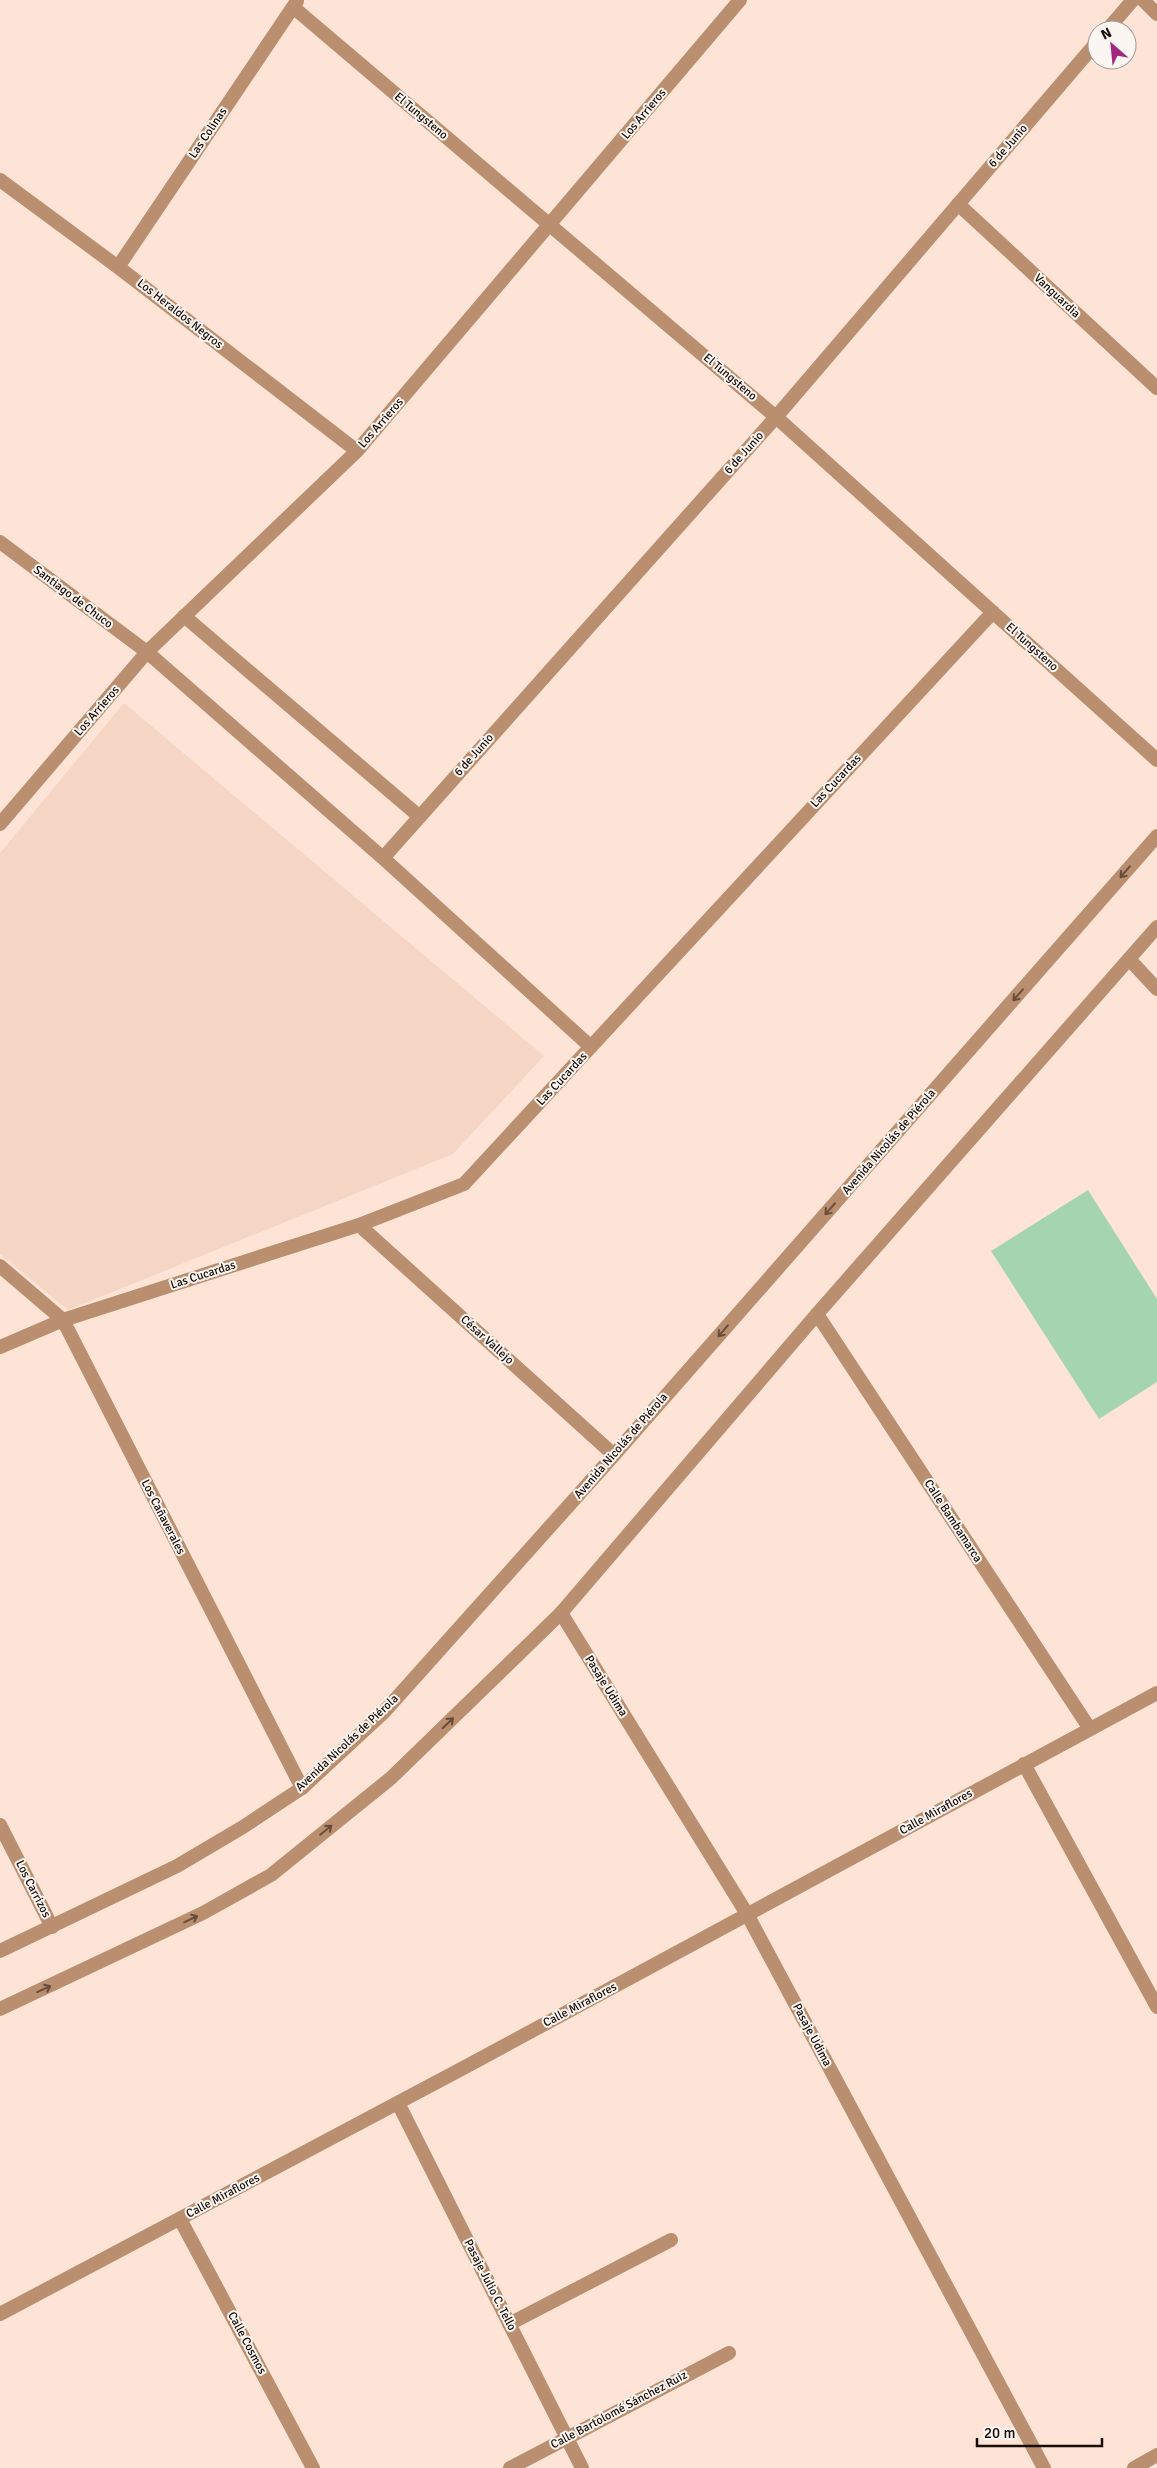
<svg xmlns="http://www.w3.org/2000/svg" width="1157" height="2468" font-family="Signika,sans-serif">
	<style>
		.built { fill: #f5d6c5 }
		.garden { fill: #a4d5b0 }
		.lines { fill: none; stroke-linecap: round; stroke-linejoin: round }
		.minor { stroke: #b98f70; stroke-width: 14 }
		.tertiary { stroke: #b98f70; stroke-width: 14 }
		.oneway { stroke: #684d3b }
		.labels { text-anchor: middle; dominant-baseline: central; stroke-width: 4; stroke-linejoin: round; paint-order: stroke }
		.street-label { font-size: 12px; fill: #160b06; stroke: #fcf6f2 }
	</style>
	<rect width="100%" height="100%" fill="#fee4d6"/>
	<path class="built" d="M124,703L544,1056L453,1154L68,1310L0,1254V853Z"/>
	<path class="garden" d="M1088,1190L1157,1299V1382L1099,1419L991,1251Z"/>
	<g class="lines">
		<path class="minor" d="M1143,0L1157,14
			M293,7L776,417L1157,760
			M1107,30L1133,0
			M0,180L118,267L357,451
			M958,204L1157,388
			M118,267L297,1
			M0,542L147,652L383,858L591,1047
			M184,616L420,817
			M0,824L147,652L357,451L740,0
			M383,858L776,417L1097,42
			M1129,959L1157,989
			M359,1225L614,1455
			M0,1266L63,1320L302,1788
			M817,1314L1090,1729
			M0,1347L63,1320L359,1225L464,1184L993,612
			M561,1613L747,1914L1044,2468
			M1024,1764L1157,2007
			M0,1825L52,1927
			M398,2103L582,2468
			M180,2219L313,2468
			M0,2314L467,2066L1157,1693
			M509,2324L671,2240
			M510,2468L729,2353
			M1134,2468L1157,2455"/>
		<path class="tertiary" d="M0,1951L177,1866L243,1827L302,1788L384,1712L614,1455L1157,836
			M0,2009L203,1913L271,1875L391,1778L561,1613L817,1314L1157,927"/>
	</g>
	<defs><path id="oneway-shaft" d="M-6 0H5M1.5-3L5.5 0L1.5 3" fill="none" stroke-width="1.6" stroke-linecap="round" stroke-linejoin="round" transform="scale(1.25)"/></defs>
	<g class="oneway">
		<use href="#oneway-shaft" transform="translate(1125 872) rotate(131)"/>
		<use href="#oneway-shaft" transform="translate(1018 995) rotate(131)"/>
		<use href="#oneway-shaft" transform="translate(830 1209) rotate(131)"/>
		<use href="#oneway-shaft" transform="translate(723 1331) rotate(131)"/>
		<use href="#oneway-shaft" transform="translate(448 1723) rotate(-44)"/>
		<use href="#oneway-shaft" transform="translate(326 1830) rotate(-39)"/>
		<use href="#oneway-shaft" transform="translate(191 1919) rotate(-26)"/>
		<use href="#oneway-shaft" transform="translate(44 1989) rotate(-24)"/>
	</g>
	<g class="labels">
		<g class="street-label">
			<text transform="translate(644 114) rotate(-50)">Los Arrieros</text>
			<text transform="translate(421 116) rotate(40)">El Tungsteno</text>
			<text transform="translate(208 133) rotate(-56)">Las Colinas</text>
			<text transform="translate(1008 146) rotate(-49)">6 de Junio</text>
			<text transform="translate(1057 296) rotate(43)">Vanguardia</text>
			<text transform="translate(180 314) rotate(38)">Los Heraldos Negros</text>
			<text transform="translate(730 377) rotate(40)">El Tungsteno</text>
			<text transform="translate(381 423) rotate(-49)">Los Arrieros</text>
			<text transform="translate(744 453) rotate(-48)">6 de Junio</text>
			<text transform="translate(73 597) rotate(37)">Santiago de Chuco</text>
			<text transform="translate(1032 647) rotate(42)">El Tungsteno</text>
			<text transform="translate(97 711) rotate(-49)">Los Arrieros</text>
			<text transform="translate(474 755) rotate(-48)">6 de Junio</text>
			<text transform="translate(836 781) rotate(-47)">Las Cucardas</text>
			<text transform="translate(562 1079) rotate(-47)">Las Cucardas</text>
			<text transform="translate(889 1142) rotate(-49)">Avenida Nicolás de Piérola</text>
			<text transform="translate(203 1275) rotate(-18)">Las Cucardas</text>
			<text transform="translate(487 1340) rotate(42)">César Vallejo</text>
			<text transform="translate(621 1446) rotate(-49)">Avenida Nicolás de Piérola</text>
			<text transform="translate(163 1517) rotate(63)">Los Cañaverales</text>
			<text transform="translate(953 1521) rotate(57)">Calle Bambamarca</text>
			<text transform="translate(606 1686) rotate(58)">Pasaje Udima</text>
			<text transform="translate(347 1743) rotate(-43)">Avenida Nicolás de Piérola</text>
			<text transform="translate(936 1812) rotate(-29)">Calle Miraflores</text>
			<text transform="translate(33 1889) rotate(63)">Los Carrizos</text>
			<text transform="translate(580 2005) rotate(-28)">Calle Miraflores</text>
			<text transform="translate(812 2035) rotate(62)">Pasaje Udima</text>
			<text transform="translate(223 2196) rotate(-28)">Calle Miraflores</text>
			<text transform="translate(490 2285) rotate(63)">Pasaje Julio C. Tello</text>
			<text transform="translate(247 2343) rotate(62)">Calle Cosmos</text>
			<text transform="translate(619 2410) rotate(-28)">Calle Bartolomé Sánchez Ruiz</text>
		</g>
	</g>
	<g transform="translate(1112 45) rotate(333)"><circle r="24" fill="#fcf6f2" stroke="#a09894"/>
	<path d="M0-4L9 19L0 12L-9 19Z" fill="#a02880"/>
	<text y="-8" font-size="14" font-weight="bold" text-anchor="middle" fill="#160b06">N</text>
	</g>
	<path d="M977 2438v8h125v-8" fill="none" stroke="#160b06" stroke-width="2.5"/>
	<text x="984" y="2438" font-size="15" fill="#160b06" stroke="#fcf6f2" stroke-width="4" paint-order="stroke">20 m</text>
</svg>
